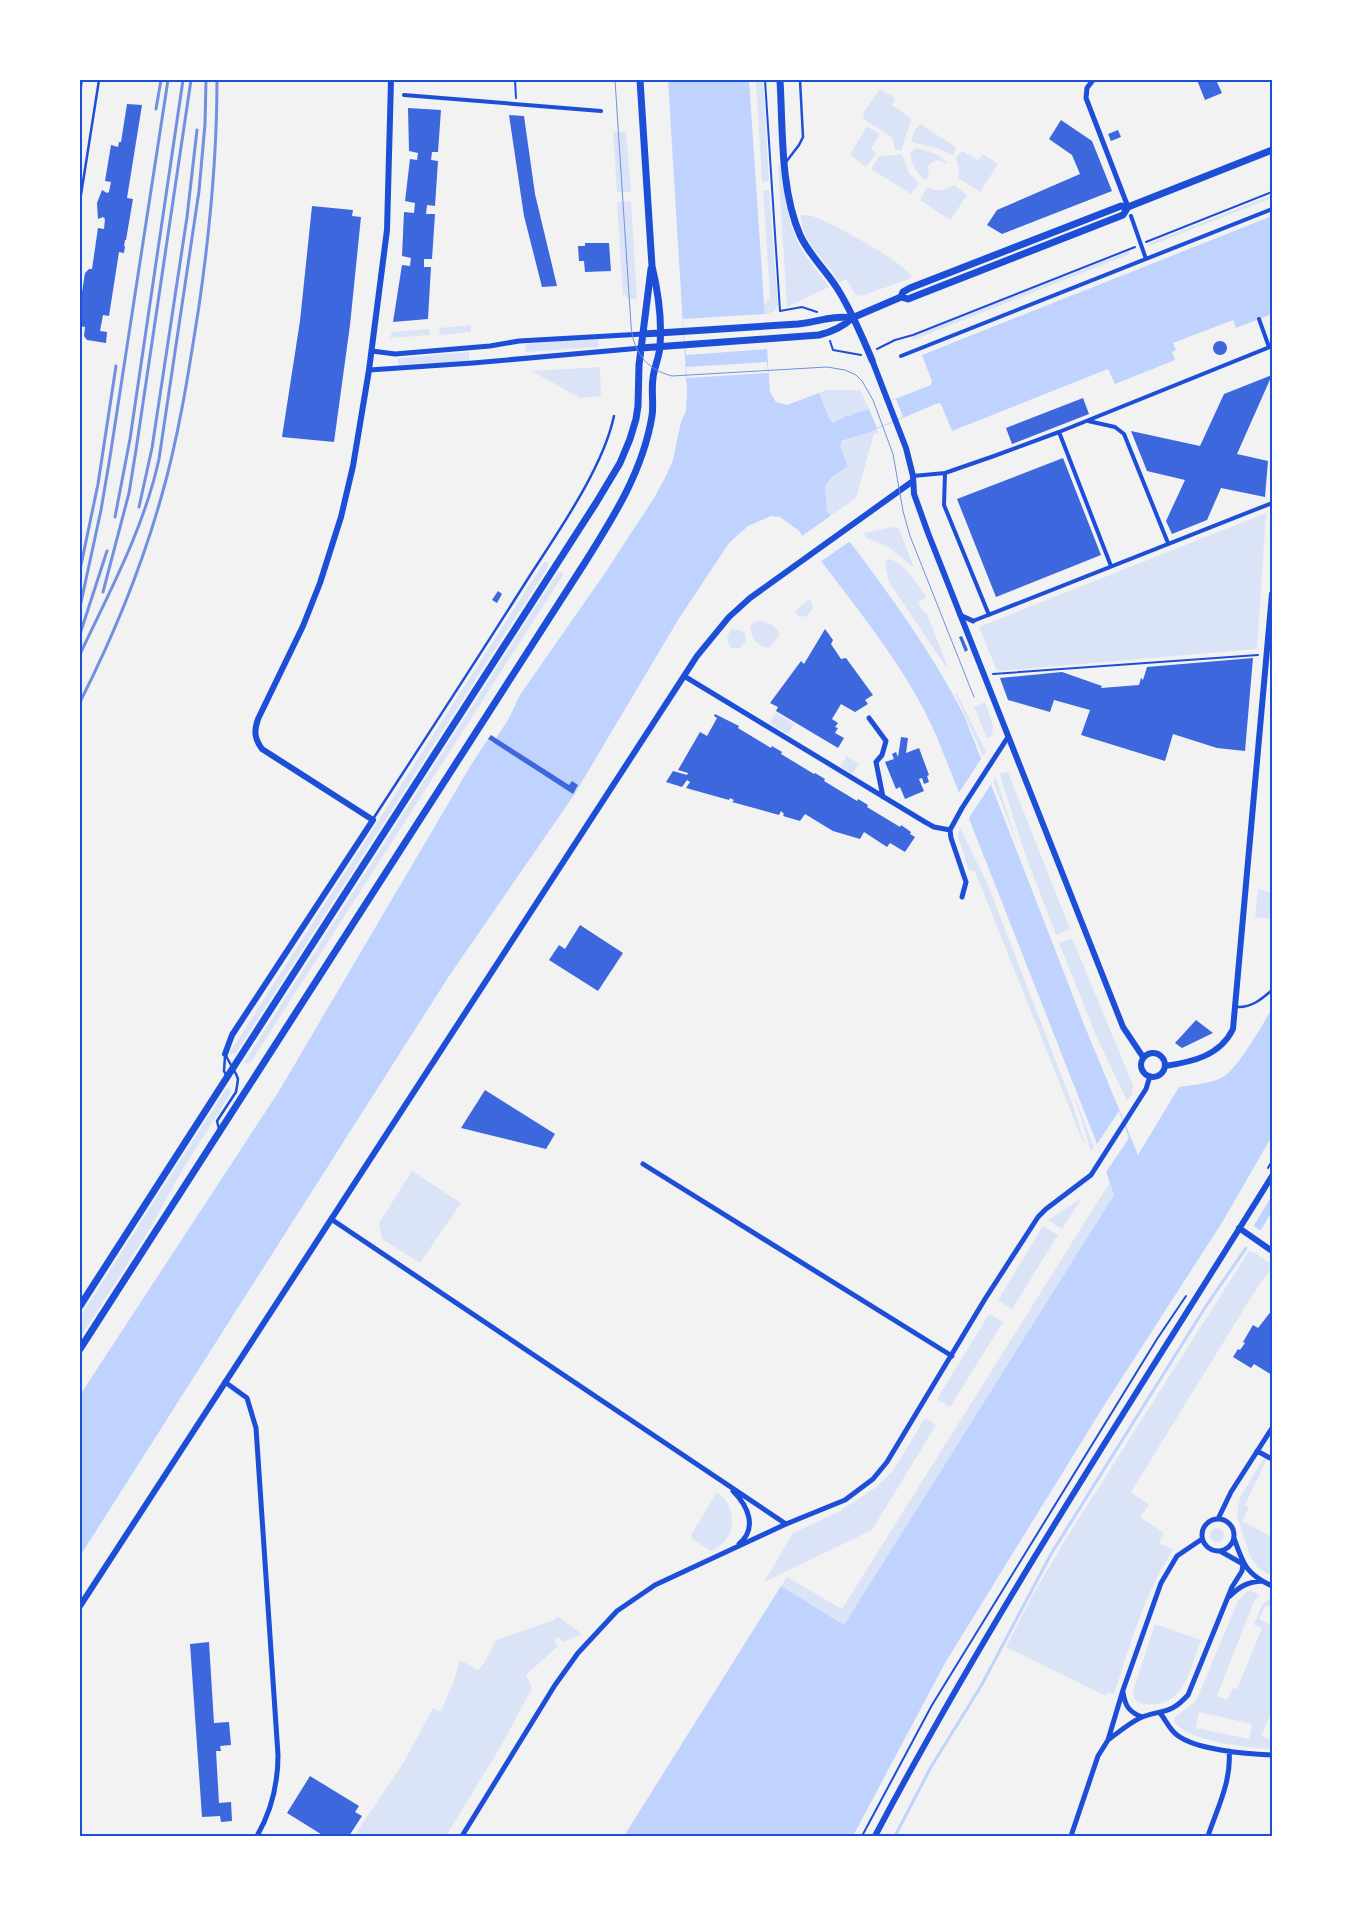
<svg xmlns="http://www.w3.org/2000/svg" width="1352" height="1916" font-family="'PT Sans Narrow',sans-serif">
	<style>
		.green { fill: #dbe4f7; fill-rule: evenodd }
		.water { fill: #bfd3fe }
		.pier { fill: #f2f2f2 }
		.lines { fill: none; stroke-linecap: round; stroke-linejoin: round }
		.stream { stroke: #bfd3fe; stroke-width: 3 }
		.building { fill: #3d67dc }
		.path { stroke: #1d4ed8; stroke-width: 2 }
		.service { stroke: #1d4ed8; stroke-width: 2.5 }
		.pedestrian { stroke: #1d4ed8; stroke-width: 4 }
		.minor { stroke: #1d4ed8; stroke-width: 5 }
		.tertiary { stroke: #1d4ed8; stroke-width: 6 }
		.secondary { stroke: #1d4ed8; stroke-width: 7 }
		.tram { stroke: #7290e2; stroke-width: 1 }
		.rail { stroke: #7290e2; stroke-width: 3 }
		.neatline { fill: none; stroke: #1d4ed8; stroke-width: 2 }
	</style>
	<rect width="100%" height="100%" fill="#f2f2f2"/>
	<path class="green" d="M756,80H763L769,181L762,182Z
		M880,89L895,98L892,105L911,118C910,127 904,138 902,150H895L893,138L865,120L863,116L864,112Z
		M920,124L956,147L954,154L951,155L937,148L911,142L914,131Z
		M867,126L880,134L871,148L876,154L866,167L850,155Z
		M613,131L626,132L631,192H617Z
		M916,148C929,151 939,154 948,163L946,164C940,158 932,160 928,167L929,178L924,179C915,172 912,164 910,153Z
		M962,151L978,160L983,154L998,164L980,192L958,178L959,170L956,158Z
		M902,154L909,173L919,183L911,194L871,169L880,155L884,156Z
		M781,165C784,192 787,221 799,245C807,260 819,273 829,287L787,307L778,166Z
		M954,185L967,195L951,219L947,218L920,200L927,187C937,192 944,191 954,185Z
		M763,190H769L778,305L774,311L765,315L764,306L770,297Z
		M1272,195V198L1149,246L1150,243Z
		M631,201L637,299H627L626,295H623L617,202Z
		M800,215C804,215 808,215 812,216C827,220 912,266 912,278L861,296L856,295L846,279L839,283C830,265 812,252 805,234C802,228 802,221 800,215Z
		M1129,251L1130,254L913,340L912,337Z
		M471,325V332L440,335L439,328Z
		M429,329L430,335L390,338L392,332Z
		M598,338L599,347L526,352L525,344Z
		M469,352V361L398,365V358Z
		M600,367L601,396L580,398L532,371Z
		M827,390H860L869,409L833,423L830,420L819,393Z
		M877,428L878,433L874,434L856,498L831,516L827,511L825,486L831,478L848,466L840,445V443Z
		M1266,513L1257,649L997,671L979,627Z
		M893,527L899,529L914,568L890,548L866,538L864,533Z
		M887,559C903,559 917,585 927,597L918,602L924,613L926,612L927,614L947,665L946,667L889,582L885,565Z
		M544,562H548L549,565L236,1053L230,1055V1052Z
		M558,572H563V575L251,1062L246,1064L245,1061Z
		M809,599L812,603L813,608L807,616L799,617L795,611Z
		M757,621C769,621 773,624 780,634L769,648C755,645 752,638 750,626Z
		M732,629L740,630L745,633L746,641L740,648H731C727,641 726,635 732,629Z
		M956,692L986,752L983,756L955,693Z
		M985,702L993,726L992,736L987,738L974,707Z
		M776,713L794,724L788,734L770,723Z
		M847,756L859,764L852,774L840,766Z
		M1008,772L1070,929L1056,935L1026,857L1000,775L1001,773Z
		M996,777L1018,846L993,781Z
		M960,828L988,885L1072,1103L1084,1141L1083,1142L976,874L973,870L969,871L958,836Z
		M1258,889L1272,893V919L1255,917Z
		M1072,938L1133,1085L1132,1095L1127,1101L1097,1038L1059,943Z
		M229,1088L231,1091L230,1094L183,1169L151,1227L80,1338V1317L226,1089Z
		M1073,1092L1094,1147L1091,1152Z
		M412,1171L461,1203L420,1263L382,1239L379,1223Z
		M1110,1182L1114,1195L844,1625L781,1586L787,1577L842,1609Z
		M1082,1198L1062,1229L1048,1220Z
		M1043,1226L1058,1235L1012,1309L998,1300Z
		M1249,1251L1255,1253L1272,1265V1268L1260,1283L1131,1492L1149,1505L1140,1517L1164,1533L1160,1539V1544L1174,1549C1144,1593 1131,1644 1114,1694L1108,1693L1106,1696L1006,1647L1033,1594L1071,1531Z
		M989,1314L1003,1322L950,1407L937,1399Z
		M925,1418L936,1425L872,1530L764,1582L793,1533L840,1511L878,1486L893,1471Z
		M1264,1458L1267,1459L1245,1505L1249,1507L1242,1521L1272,1537V1576L1258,1568L1250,1556L1237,1516L1240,1497Z
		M717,1492C739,1508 737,1540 711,1551L692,1539L691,1535Z
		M1210 1535a7 7 0 1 1 14 0a7 7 0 1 1-14 0Z
		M1247,1591H1251L1260,1595L1254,1601L1217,1696L1227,1700L1233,1688L1237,1689L1262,1628L1254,1625L1262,1605L1269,1599L1272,1600V1608L1266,1605L1259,1619L1272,1625V1711L1261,1736L1271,1740L1272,1738V1749C1250,1748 1185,1741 1174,1721L1175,1717L1196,1701L1238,1601ZM1199,1712L1252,1724L1249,1739L1196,1728Z
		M557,1616L582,1634L563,1642L558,1637L554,1641L558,1646L526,1675L532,1688L501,1746L446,1836H354L404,1762L433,1708L441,1711L454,1681L460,1660L478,1670L483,1665L496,1640L554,1620Z
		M1155,1624L1201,1640C1192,1664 1186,1700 1157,1704C1148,1705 1141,1705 1135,1699L1133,1691Z"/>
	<path class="water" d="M668,80H749L770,392L776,402L787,405L819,393L830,420L833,423L847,416H851L853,414L864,411L931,385L932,381L922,355L1272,216V314L1236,328L1233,320L1173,343L1176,350L1172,352L1175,360L1115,384L1108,369L952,431L941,404L938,403L870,432L842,441L840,446L848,466L831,478L825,486L827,511C876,577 926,641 964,715L1085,1027L1138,1155L1179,1087C1193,1085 1208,1084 1221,1078C1237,1071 1262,1025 1272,1009V1136L1223,1221L1105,1404L945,1663L853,1836H624L781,1586L844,1625L1114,1195L1097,1144L937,737C904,661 847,598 799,531L780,517L771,516L748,526L729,543L678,620L574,795L449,976L80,1556V1395L279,1091L471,765L488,739L493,743L508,720L520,695L605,573L654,498L665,478L673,460L681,422L686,411L687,391Z
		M1272,1196V1211L1261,1230H1259L1255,1227L1254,1225Z"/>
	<path class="pier" d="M765,314L767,349L686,355L683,319Z
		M767,362L768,373L687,378L686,367Z
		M896,399L903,417L877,428L869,409Z
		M833,514L852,540L820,562L802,536Z
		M983,756L993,781L967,821L956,797Z
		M1119,1111L1129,1138L1106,1172L1097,1144Z"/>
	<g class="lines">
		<path class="stream" d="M895,1836L931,1767L981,1686L1051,1554L1206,1306L1246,1248"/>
	</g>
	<path class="building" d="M1197,80H1216L1222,93L1205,100Z
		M127,104L142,105L127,198L133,199L126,240H125L124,246H125L124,253L119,252L109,316L103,315L100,331L107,332L106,343L87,340L84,336L85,327L80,326V305L85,273L89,269H92L98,228L104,229L105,219L103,217L98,219L97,203L102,190L107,193L109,192L111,182L105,181L111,145L118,147L119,142H121Z
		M408,108L441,110L438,152H432L431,160L438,161L435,206L427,205L426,214H435L432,259H424V267H431L428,319L393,322L402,265L410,266L411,258L402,256L404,212L414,213L415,203L405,201L410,159L417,160L418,153L409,151Z
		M509,115L524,116L535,194L557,286L542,287L524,216Z
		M1061,120L1092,141L1112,191L1002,234L987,225L997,210L1080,174L1072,155L1049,139Z
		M1118,130L1121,137L1111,141L1108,134Z
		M312,206L353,210L352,216L361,217L350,325L334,442L282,437L300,321Z
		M585,243H609L611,271L585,272L584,261H579L578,246H585Z
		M1213 348a7 7 0 1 1 14 0a7 7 0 1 1-14 0Z
		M1272,375L1237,454L1268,461L1265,497L1221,488L1207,520L1172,534L1166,521L1185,480L1147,471L1131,431L1200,446L1224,394Z
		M1083,398L1089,414L1012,444L1006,428Z
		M1063,458L1101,555L996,597L957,499Z
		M498,591L502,594L497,603L492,600Z
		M825,629L833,640L831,644L841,659L846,658L873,695L865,700L868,704L855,712L841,704L832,719L838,723L835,727L838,728L835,733L844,738L838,748L776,711L778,707L770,703L801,661L804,664Z
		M962,636L968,650L965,652L959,637Z
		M1253,658L1245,751L1217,748L1173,734L1165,761L1081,735L1090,710L1054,700L1050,712L1008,700L1000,678L1062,672L1102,686L1101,688L1139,685L1141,678L1143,680L1147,667Z
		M715,714L739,726L738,728L771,748L772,746L782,752L781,754L814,774L815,773L825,779L824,781L857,801L858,799L868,805L867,807L900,827L901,825L911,832L910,834L915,837L905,852L890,843L887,847L864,832L860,839L833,831L805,814L800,821L783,816L784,814L781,811L779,815L732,802L734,800L730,798L729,800L686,788L690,782L687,780L682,787L666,782L673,771L687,775L688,773L678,770L700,732L707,736L717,718L714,716Z
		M491,735L569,785L572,781L578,785L573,794L488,739Z
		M901,737L908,738L906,753L919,748L929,775L927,776L929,782L924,784L922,778L919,779L924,791L905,799L900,787L896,789L885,762L894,759L892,754L896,752L898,757Z
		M580,925L623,953L598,991L549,960L559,945L565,949Z
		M1196,1020L1213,1033L1182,1048L1175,1043Z
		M485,1090L555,1134L546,1149L461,1128Z
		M1272,1310V1375L1254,1364L1251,1368L1233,1357L1238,1349L1240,1350L1245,1343L1243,1342L1253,1325L1258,1328Z
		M209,1642L214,1723L229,1722L231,1745L220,1746L221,1751H216L219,1803L231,1802L232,1821L221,1822L220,1816L202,1817L190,1644Z
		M310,1776L359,1806L355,1812L362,1816L349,1836H324L287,1813Z"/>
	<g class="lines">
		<path class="path" d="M515,80L516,98
			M765,80L780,311L802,307L817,312
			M1146,242L1272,192
			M830,341L833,350L861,355
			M877,349L895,340L913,335L1135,247
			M993,674L1258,655
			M1268,1168L1272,1161
			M862,1836L932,1705L1157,1339L1186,1296"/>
		<path class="service" d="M786,162L799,145L803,137L800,80
			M80,201L99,80
			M373,819C425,739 478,658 529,577C558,532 603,468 614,416
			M1237,1007C1251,1008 1262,999 1272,990
			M225,1056L224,1071L226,1075
			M219,1129L217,1121L236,1092L237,1086L238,1079L236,1074L226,1056"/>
		<path class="pedestrian" d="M404,95L601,111
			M1131,216L1146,259
			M1259,319L1269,347
			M901,356L1272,209
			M1088,421L1115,427L1124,434L1168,543
			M1059,432L1111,566
			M945,473L944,505L989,615
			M913,476L945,473L994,456L1059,432L1272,346
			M973,621L1272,503"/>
		<path class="minor" d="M1093,80L1087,88L1086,98L1128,207
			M372,351L395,354L490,346L519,341L643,334
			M369,370L473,363L641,348
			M960,615L973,621
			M684,676L925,822L934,827L950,830
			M869,718L886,741L882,755L876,762L883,797
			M962,897L966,882L951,838L950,830L962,808L1008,737
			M643,1164L952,1356
			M331,1219L786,1524
			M225,1382L247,1398L256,1428L278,1755C278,1785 272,1810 257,1836
			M1257,1451L1272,1459
			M733,1491C748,1506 758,1528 739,1544
			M1218,1519L1231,1492L1272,1428
			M1202 1535a16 16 0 1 1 32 0a16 16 0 1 1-32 0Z
			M1234,1538C1243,1564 1246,1574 1272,1586
			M1220,1551L1243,1564
			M1230,1596C1240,1586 1248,1582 1262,1581
			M1123,1692C1125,1706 1129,1712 1142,1717
			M1160,1713C1166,1720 1169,1729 1177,1735C1196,1750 1247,1754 1272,1755
			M1108,1740C1119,1732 1129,1723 1142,1717C1163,1709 1170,1715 1188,1695L1232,1587L1242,1571L1243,1564
			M462,1836L555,1685L578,1653L617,1611L655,1585L786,1524L845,1500L873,1479L887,1462L985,1299L1038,1217L1046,1209L1091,1175L1146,1089L1150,1076
			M1071,1836L1098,1756L1108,1740L1123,1690L1161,1583L1177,1556L1202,1539
			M1208,1836C1217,1809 1232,1780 1229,1751"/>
		<path class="tertiary" d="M872,360L906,448L913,476L914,494L928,533L1123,1027L1143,1057
			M1141 1065a12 12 0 1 1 24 0a12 12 0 1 1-24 0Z
			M225,1054L232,1035L373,820L262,749C254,738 254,731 258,719L303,626L320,583L341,517L353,466L369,370L387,230L391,80
			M1165,1066C1192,1062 1220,1056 1233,1029L1272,594
			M1239,1228L1272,1251
			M80,1606L697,656L729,617L750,598L913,481
			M875,1836C995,1609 1137,1394 1272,1176"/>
		<path class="secondary" d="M780,80C783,129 780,189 800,235C809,255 825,269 837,288C851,310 862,336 872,360
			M901,297L903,292L910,288L1121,206L1128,207L1272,150
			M901,297L908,299L1123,215L1128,207
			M643,334L798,324C818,322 832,315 852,318
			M641,348L819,335C831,332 843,327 852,318L901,297
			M80,1306L596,503L620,463L630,439L636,419L638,406L639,365L651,269
			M80,1349L584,564C613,518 643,471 652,416C654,404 651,391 653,378C654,367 660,356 660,345C662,319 658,291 652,266L640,80"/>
		<path class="tram" d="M615,80L631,325C633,351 645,369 672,376L827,367L845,370L856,375L862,381L873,400L893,454L903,511L910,536L974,697
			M80,97L83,80"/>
		<path class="rail" d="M156,109L161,80
			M139,507L152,448L187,217L197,130
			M115,517L130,439L183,80
			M80,570L98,484L116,366
			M103,592L129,493L136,450L191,80
			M80,607L101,510L110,457L168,80
			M80,634L107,551
			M80,654C110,591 144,528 159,459L199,191L205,124L206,80
			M80,702C113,637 141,569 161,498C179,436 189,370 199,306C210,230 217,156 217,80"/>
	</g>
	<rect width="1352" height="1916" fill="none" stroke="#ffffff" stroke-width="162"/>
	<rect x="81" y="81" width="1190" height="1754" class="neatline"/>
</svg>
